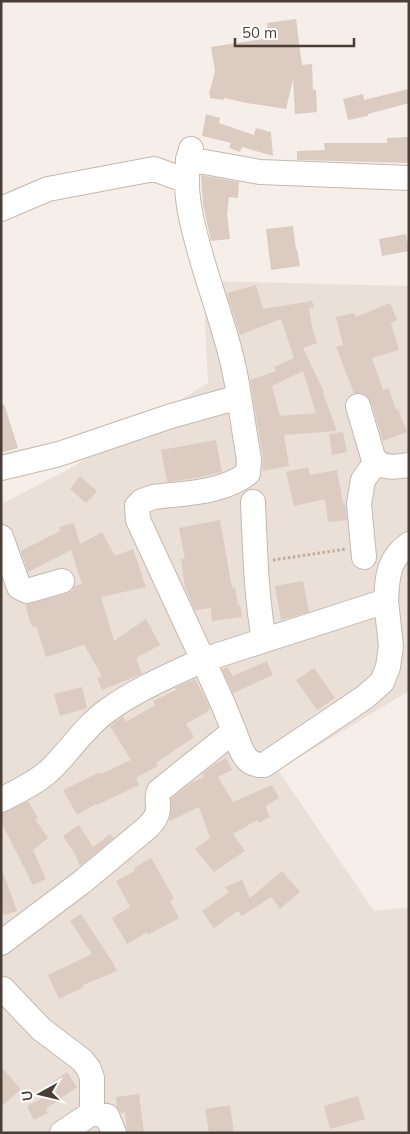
<svg xmlns="http://www.w3.org/2000/svg" width="410" height="1134" font-family="Mulish,sans-serif">
	<style>
		.residential { fill: #eae0d7 }
		.building { fill: #dccbc1; fill-rule: evenodd }
		.lines { fill: none; stroke-linecap: round; stroke-linejoin: round }
		.minor-casing { stroke: #c5b8ae; stroke-width: 26 }
		.path { stroke: #c5ad9b; stroke-width: 3; stroke-dasharray: 2.5 2.5; stroke-linecap: butt }
		.minor { stroke: #fff; stroke-width: 24 }
	</style>
	<rect width="100%" height="100%" fill="#f6efe9"/>
	<path class="residential" d="M203,281L409,286V691L278,770L374,911L409,907V1133H1V504L69,469L208,383Z"/>
	<path class="building" d="M296,19L302,65L312,64L313,90H316L317,112L295,114L293,80L286,109L247,103L224,98V100L210,98V95L209,94L215,71L211,47L269,38L267,23Z
		M409,89V103L368,114V116L348,120L343,99L363,94L364,100Z
		M206,114L220,118L219,123L254,135L256,128L271,132L273,156L242,147L240,152L229,148L231,143L202,136Z
		M409,137V163L297,160V151L325,150L324,143H387V138Z
		M201,175L239,182L238,198L229,197L227,214L230,239L211,241L203,205Z
		M293,226L296,250L297,249L300,266L271,270L266,229Z
		M406,234L409,251L382,256L379,239Z
		M256,285L263,309L312,301L314,307L309,308L312,327L317,343L303,348L324,392L323,393L337,431L284,435L289,466L262,471L263,458L250,380L276,371L274,367L294,358L281,319L240,335L227,293ZM303,371L316,413L280,416L272,386Z
		M390,303L397,320L391,323L399,350L372,358L383,390L389,388L396,410L398,409L407,432L383,441L371,402L367,396L362,393H354L336,347L343,345L336,317L354,313L356,317Z
		M4,404L18,448L1,453V405Z
		M343,432L347,452L332,455L329,434Z
		M216,440L222,472L201,477L167,482L161,450Z
		M308,467L310,475L337,470L343,503H345L347,520L328,522L325,499L294,506L286,472Z
		M80,476L97,491L86,503L70,489Z
		M220,520L232,588L235,587L238,605H240L242,617L212,621L211,608L195,610L185,588L181,559H185L179,528Z
		M74,523L80,544L102,532L115,556L133,549L146,587L101,597L114,641L146,619L160,645L136,658L142,674L102,690L97,678L102,676L84,645L46,657L36,626L32,627L25,605L66,594L72,591L74,586L82,584L71,550L28,572L21,551L60,531L59,527Z
		M303,581L309,612L281,620L275,586Z
		M267,661L273,675L233,693L222,670L227,667L233,676Z
		M314,668L335,698L317,710L296,680Z
		M195,679L210,708L208,709L209,711L186,724L194,737L156,763L158,766L136,778L139,785L97,805L96,804L77,815L63,790L100,772L101,774L131,760L110,726L123,716L126,722L155,705L153,701L176,690L175,688Z
		M82,687L87,708L60,716L54,694Z
		M226,758L232,770L218,777L233,802L272,785L279,798L265,806L270,817L258,823L257,820L233,834L245,851L214,872L195,849L210,838L199,807L170,821L171,799L191,783L204,777L203,773L215,764Z
		M28,801L38,818L35,819L48,838L33,850L46,879L33,885L1,822V814Z
		M79,825L93,847L110,834L114,838L80,866L75,854L63,836Z
		M151,858L174,898L170,901L179,918L148,935L147,932L127,944L112,918L130,907L116,881L135,871L134,868Z
		M282,871L300,892L280,909L271,897L242,916L238,911L214,928L202,911L229,892L225,887L242,880L250,898Z
		M1,872H3L17,911L4,915L1,907Z
		M81,914L113,963L117,971L83,985L84,987L59,999L48,975L92,954L70,921Z
		M1,1067L21,1089L1,1107Z
		M67,1072L77,1087L46,1109L48,1113L34,1120L27,1106L57,1091L51,1083Z
		M139,1094L144,1133H127L125,1112L121,1113L117,1108L116,1097Z
		M358,1096L365,1119L330,1129L324,1106Z
		M230,1105L234,1133H209L205,1109Z"/>
	<g class="lines">
		<defs>
			<path id="minor" d="M188,159L260,172L409,178
				M1,209L48,189L154,169L187,181
				M358,406L373,457C382,470 395,467 409,465
				M1,468L59,454L171,416L239,397C233,351 216,307 203,263C193,228 180,186 191,149
				M253,502C255,549 256,595 264,640
				M1,537L19,587L27,591L62,581
				M364,557L359,504L363,480L376,462
				M234,731C241,748 243,766 264,765L365,697L382,682L388,667L391,646L386,601
				M1,800C18,791 36,783 50,770C70,751 85,726 108,710C137,689 171,675 203,660L138,520L137,506L142,501L154,497C184,493 224,493 248,473L249,460L239,397
				M1,943L82,882L148,827C151,823 155,820 156,816C161,808 155,799 159,791L234,731L223,704L203,660L386,601C387,577 388,559 409,544
				M3,989L41,1029L82,1060L89,1069L92,1078V1113
				M62,1133L92,1113L107,1116L114,1133"/>
		</defs>
		<use href="#minor" class="minor-casing"/>
		<path class="path" d="M273,560L346,549"/>
		<use href="#minor" class="minor"/>
	</g>
	<rect width="410" height="1134" fill="none" stroke="#4b3e37" stroke-width="5"/>
	<g transform="translate(40 1094) rotate(262)" stroke="#ffffff" stroke-width="4" paint-order="stroke">
	<path d="M0-4L9 19L0 12L-9 19Z" fill="#4b3e37"/>
	<text y="-8" font-size="14" font-weight="bold" text-anchor="middle" fill="#4b3e37">U</text>
	</g>
	<path d="M235 38v8h119v-8" fill="none" stroke="#4b3e37" stroke-width="2.5"/>
	<text x="242" y="38" font-size="15" fill="#4b3e37" stroke="#ffffff" stroke-width="4" paint-order="stroke">50 m</text>
</svg>
